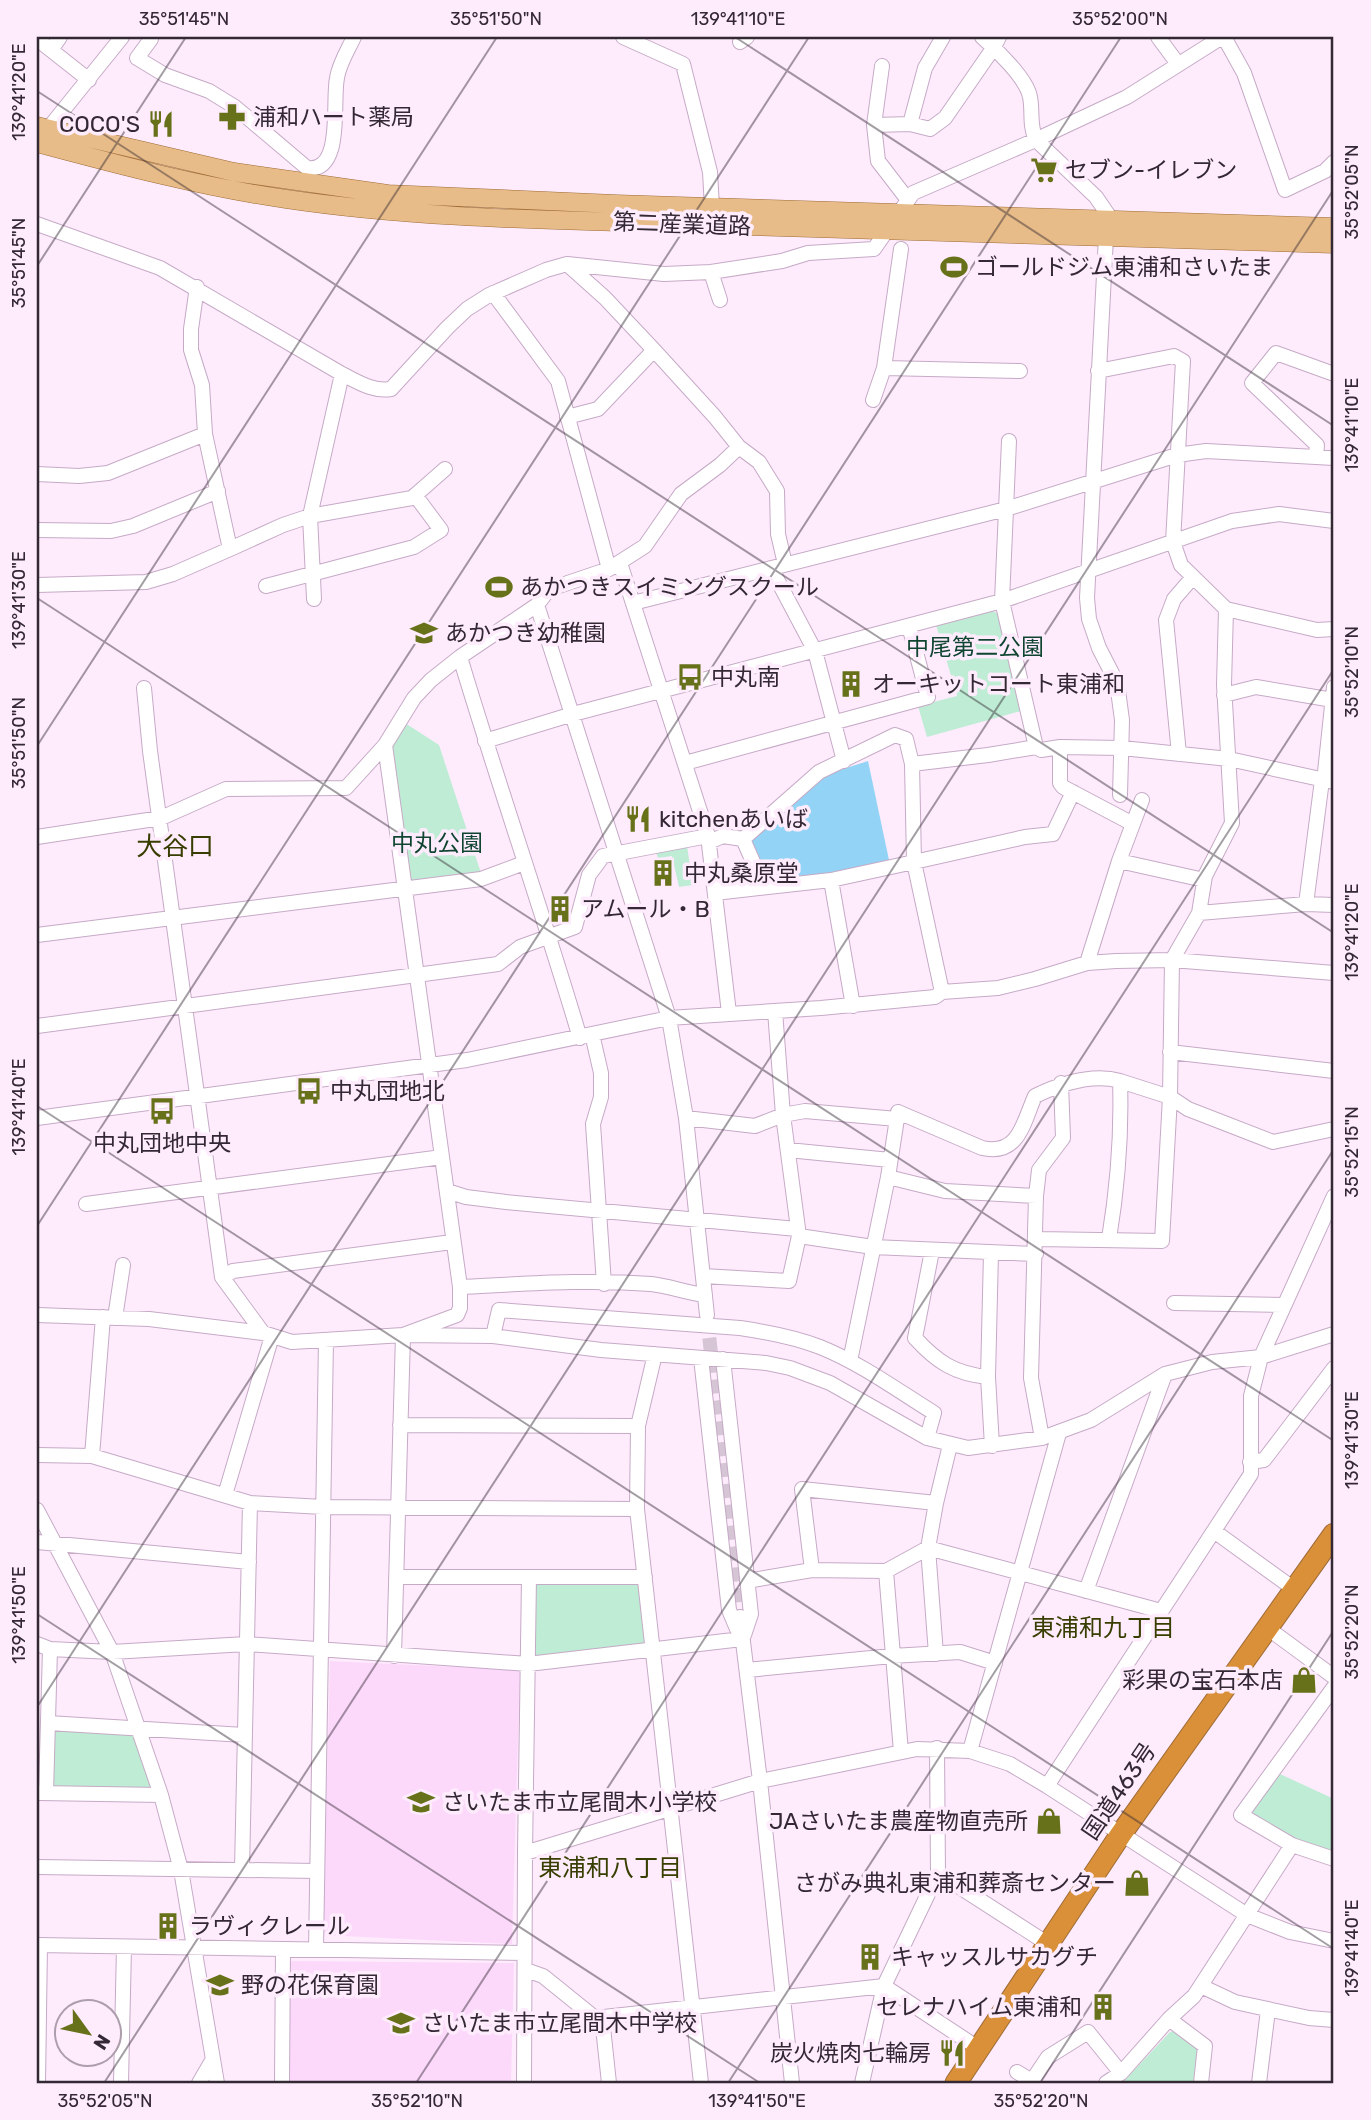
<svg xmlns="http://www.w3.org/2000/svg" width="1371" height="2120" font-family="Rubik,'Noto Sans JP',sans-serif">
	<style>
		.built { fill: #fcd9fb }
		.green { fill: #beecd4 }
		.water { fill: #93d4f6 }
		.lines { fill: none; stroke-linecap: round; stroke-linejoin: round }
		.minor-tunnel { stroke: #d5c5d5; stroke-width: 14; stroke-dasharray: 14 7; stroke-linecap: butt }
		.minor-casing { stroke: #c6aac6; stroke-width: 16 }
		.major-casing { stroke: #9f6c37; stroke-width: 19 }
		.highway-casing { stroke: #9f6c37; stroke-width: 23 }
		.minor { stroke: #fff; stroke-width: 14 }
		.major { stroke: #e8bc88; stroke-width: 18 }
		.highway { stroke: #d99039; stroke-width: 21 }
		.ticks { fill: none; stroke: #332833; stroke-width: 2; stroke-opacity: 0.45 }
		.labels { text-anchor: middle; dominant-baseline: central; stroke-width: 7; stroke-linejoin: round; paint-order: stroke }
		.poi-label { font-size: 23px; fill: #332833; stroke: #feecfd; text-anchor: start }
		.street-label { font-size: 23px; fill: #332833; stroke: #feecfd }
		.park-label { font-size: 23px; fill: #0f4530; stroke: #feecfd }
		.neighbourhood-label { font-size: 24px; fill: #373e00; stroke: #feecfd }
		.quarter-label { font-size: 26px; fill: #373e00; stroke: #feecfd }
		.neatline { fill: none; stroke: #332833; stroke-width: 2.5 }
		.ticks-label { font-size: 18px; text-anchor: middle; fill: #332833 }
	</style>
	<rect width="100%" height="100%" fill="#feecfd"/>
	<path class="built" d="M330,1661L520,1670L512,1944L323,1935Z
		M290,1961L514,1963L511,2083H288Z"/>
	<path class="green" d="M993,611L998,614L1021,711L927,737L918,706L957,696L936,625Z
		M405,723L439,745L481,873L414,882L408,878L390,745Z
		M687,846L693,885L679,887L672,856L658,858L656,852Z
		M537,1581H636L641,1585L645,1645L539,1656L534,1654V1587Z
		M58,1728L133,1734L152,1785L151,1789L56,1788L53,1784L54,1735Z
		M1280,1774L1334,1799V1853L1309,1846L1253,1816L1252,1810Z
		M1175,2031C1204,2051 1201,2049 1196,2083H1122L1170,2032Z"/>
	<path class="water" d="M868,761L889,860L829,873L767,879L749,840L821,776Z"/>
	<g class="lines">
		<path class="minor-tunnel" d="M707,1317L740,1617"/>
		<defs>
			<path id="minor" d="M149,37L151,39L137,58L165,75L209,91L235,107L307,168C344,173 332,101 337,78C339,64 348,50 354,37
				M623,37L683,64L710,172L712,207
				M982,37C996,49 1027,79 1030,97C1033,112 1029,125 1036,140L1096,197L1111,219
				M1158,37L1178,64
				M1224,37L1244,73L1285,190L1325,171L1334,162
				M37,39L89,80
				M740,42L747,37
				M51,50L60,37
				M882,66L874,125L878,161L908,200
				M910,124L925,68L943,37
				M874,125L910,124L930,129L945,118L994,47L999,37
				M44,134L122,37
				M37,224L160,268L342,374C358,382 373,392 391,389L447,328L467,309L489,295L546,270L567,264L664,274L711,272
				M1106,237L1087,598L1089,619L1099,648L1117,683L1122,720L1120,795
				M567,264L605,298L654,350L715,417L739,447L759,462L777,491L778,534L785,564
				M493,293L558,381L609,569
				M720,300L711,272L782,261L808,253L874,249L913,193L1031,142L1127,97L1222,37
				M884,368L1020,371
				M873,400L884,368L901,249
				M567,417L598,409L654,350
				M1009,441L1002,601L1036,747L1041,750L1060,747V783L1063,787L1133,824
				M1316,457L1317,445L1252,383L1276,353L1334,374
				M37,474L79,476L108,473L205,434
				M37,530L111,531L133,526L218,491
				M230,549L283,525L310,516L412,498L445,469
				M620,563L708,836L729,1013
				M771,568L815,651L844,761
				M37,585L146,582L173,574L230,549L205,434L202,385L191,350V329L197,287
				M266,586L414,547L441,530L415,495
				M314,599L310,516L342,374
				M633,603L1006,509L1177,455L1206,451L1334,458
				M537,605L669,1018L686,1118L707,1315
				M1226,609L1317,630L1334,629
				M460,657C498,784 542,910 580,1038
				M144,688L150,751L222,1277L263,1333
				M1224,695L1256,687L1333,700
				M485,741L573,714L1002,601L1232,521L1279,514L1334,521
				M385,745L460,1287V1308L457,1315L403,1335L394,1656
				M1060,747L1122,748L1229,759L1334,782
				M1179,754L1166,620L1174,599L1193,577
				M685,763L928,697L909,626
				M912,764L988,755L1036,747
				M37,837L161,818L226,789L346,788L385,745L414,698L431,680L460,657L537,605L546,593L553,588L609,569L645,546L681,494L720,465L739,447
				M709,842L723,836L743,839L764,887
				M1119,861L1204,880
				M831,880L853,1006
				M715,893L831,880L914,862L912,764L906,739L895,735L819,772L743,839
				M1306,904L1322,780L1325,772L1334,687
				M1199,913L1306,904L1334,905
				M37,935L481,879L524,863
				M1087,963L1119,861L1142,800
				M942,992L914,862L1025,837L1053,834L1073,792
				M37,1026L498,964L520,947L575,927L589,875L603,856L708,836
				M592,1034L601,1073V1097L593,1124L604,1284
				M1170,1052L1334,1071
				M37,1118L467,1060L669,1018L821,1008L935,997L942,992L998,988L1035,979L1087,963L1116,961L1172,960L1334,973
				M686,1118L755,1126L783,1115L805,1111L897,1119
				M788,1150L890,1160
				M888,1177L945,1191L1036,1196
				M447,1191L466,1197L506,1202L797,1229
				M86,1204L442,1157
				M799,1236L873,1247L1036,1254
				M1036,1239L1162,1241L1170,1097L1172,960L1199,913L1205,876L1232,823L1224,685L1226,609L1181,565L1173,542L1183,361L1174,356L1098,371
				M1109,1239C1118,1184 1122,1137 1120,1081L1170,1097L1188,1109L1273,1142L1334,1129
				M932,1251L915,1338C937,1362 955,1374 988,1377
				M991,1253L988,1377L992,1446
				M703,1276L789,1281L799,1236L783,1115L775,1011
				M222,1277L233,1271L452,1242
				M460,1287C523,1284 588,1279 651,1284C669,1286 687,1293 705,1295
				M1174,1303L1284,1305
				M37,1315L149,1319L263,1333L292,1342L403,1335L493,1336L601,1350L766,1363L790,1368L830,1383L927,1438L968,1448L1042,1438L1091,1420L1165,1374L1212,1362L1261,1357L1334,1334
				M115,1318L123,1265
				M493,1336L499,1310L740,1328C767,1332 794,1337 820,1347C860,1363 897,1390 934,1413L927,1438
				M655,1354L638,1426L637,1509L701,2083
				M701,1358L729,1610L737,1629
				M723,1359L751,1614L744,1635
				M850,1361L888,1177L898,1112L982,1148C1019,1156 1023,1123 1035,1096C1060,1084 1092,1073 1120,1081
				M400,1425L638,1426
				M1042,1438L1031,1378L1036,1196L1039,1170L1063,1138L1061,1083
				M37,1455L92,1456L250,1503L323,1507L637,1509
				M92,1456L103,1317
				M1250,1462L1264,1460L1334,1368
				M225,1495L272,1336
				M37,1510L112,1652L161,1795L181,1870L217,2083
				M1214,1531L1294,1589
				M37,1542L249,1562
				M812,1570L802,1489L936,1503
				M886,1571L901,1752
				M396,1577H645
				M747,1581L812,1570L886,1571L928,1548L1161,1611
				M1086,1591L1165,1374
				M740,1617L760,1781L792,2083
				M1266,1627L1334,1677
				M37,1644L50,1649L112,1652L246,1644L528,1664L742,1639
				M936,1654L928,1548L936,1503L950,1445
				M747,1670L892,1656L960,1652L995,1663
				M48,1723L244,1735
				M970,1751L1059,1433
				M1047,1786L1251,1474V1396L1261,1357L1334,1196
				M39,1793L161,1795
				M46,1793L50,1649
				M1292,1845L1241,1815L1334,1687
				M525,1853L760,1781L917,1749L970,1751L1010,1764L1047,1786L1247,1915L1290,1932L1334,1941
				M37,1867L317,1871
				M242,1869L250,1503
				M938,1873L1048,1944
				M37,1945L524,1953
				M316,1949L326,1340
				M526,1970L543,1976L595,2018L884,1986L978,2048
				M1201,1986L1235,2002L1309,2018L1334,2020
				M602,2018L609,2083
				M1017,2072L1035,2083
				M1032,2081L1048,2057L1088,2032L1121,2073
				M38,2083L40,1945
				M121,2083L124,1947
				M199,2083L213,2059
				M282,2083L283,1949
				M524,2083L525,1853L529,1577
				M862,2083L884,1986L938,1873L937,1748
				M1106,2083L1121,2073L1169,2019
				M1201,2083L1205,2046L1169,2019L1194,1996L1292,1845L1334,1859
				M1259,2083L1268,2010"/>
			<path id="major" d="M37,126L234,172L388,194L616,204L1334,227
				M37,143C119,165 202,187 286,199C427,220 569,220 711,225C919,233 1127,237 1334,244"/>
			<path id="highway" d="M956,2083L1121,1834L1334,1534"/>
		</defs>
		<use href="#minor" class="minor-casing"/>
		<use href="#major" class="major-casing"/>
		<use href="#highway" class="highway-casing"/>
		<use href="#minor" class="minor"/>
		<use href="#major" class="major"/>
		<use href="#highway" class="highway"/>
	</g>
	<path class="ticks" d="M735,37L1334,426M37,91L1334,933M37,266L186,37M37,598L1334,1441M37,746L497,37M37,1106L1334,1949M37,1226L809,37M37,1614L760,2083M37,1707L1121,37M104,2083L1334,189M416,2083L1334,669M728,2083L1334,1149M1040,2083L1334,1630"/>
	<defs>
		<symbol id="pharmacy-bare" viewBox="-9 -9 18 18"><path d="M-2-6h4v4h4v4h-4v4h-4v-4h-4v-4h4Z" fill="#66711a" stroke="#feecfd" stroke-width="2.5" paint-order="stroke"/></symbol>
		<symbol id="restaurant-bare" viewBox="-9 -9 18 18"><path d="M-5-6h1v4h1v-4h1v4h1v-4h1v5L-1.5 .5V6h-2V.5L-5-1ZM5-6V6H3V1.5H1.5Q1.5-4 5-6Z" fill="#66711a" stroke="#feecfd" stroke-width="2.5" paint-order="stroke"/></symbol>
		<symbol id="supermarket-bare" viewBox="-9 -9 18 18"><path d="M-6-5.5h2.5l.6 2H6L4.5 2H-2.5L-4.4-4H-6ZM-1.5 3.2a1.3 1.3 0 1 0 .1 0ZM3 3.2a1.3 1.3 0 1 0 .1 0Z" fill="#66711a" stroke="#feecfd" stroke-width="2.5" paint-order="stroke"/></symbol>
		<symbol id="stadium-bare" viewBox="-9 -9 18 18"><path d="M0-5a6.5 5 0 1 0 0 10a6.5 5 0 1 0 0-10ZM-3.5-1.8h7v3.6h-7Z" fill="#66711a" stroke="#feecfd" stroke-width="2.5" paint-order="stroke"/></symbol>
		<symbol id="school-bare" viewBox="-9 -9 18 18"><path d="M0-5L7-2L0 1L-7-2ZM-4 1L0 2.5L4 1V4Q0 6-4 4Z" fill="#66711a" stroke="#feecfd" stroke-width="2.5" paint-order="stroke"/></symbol>
		<symbol id="bus-bare" viewBox="-9 -9 18 18"><path d="M-5-6H5V4H4V6H2V4H-2V6H-4V4H-5ZM-3.5-4V0h7V-4ZM-3.5 1.2v1.5H-2V1.2ZM2 1.2v1.5H3.5V1.2Z" fill="#66711a" stroke="#feecfd" stroke-width="2.5" paint-order="stroke"/></symbol>
		<symbol id="building-bare" viewBox="-9 -9 18 18"><path d="M-4-6H4V6H1V3H-1V6H-4ZM-2.5-4.3h1.7v1.8h-1.7ZM.8-4.3h1.7v1.8H.8ZM-2.5-1h1.7V.8h-1.7ZM.8-1h1.7V.8H.8Z" fill="#66711a" stroke="#feecfd" stroke-width="2.5" paint-order="stroke"/></symbol>
		<symbol id="shop-bare" viewBox="-9 -9 18 18"><path d="M-5-2.5h2.3a2.7 3.5 0 0 1 5.4 0H5L5.5 6h-11ZM-1.5-2.5h3a1.5 2.3 0 0 0-3 0Z" fill="#66711a" stroke="#feecfd" stroke-width="2.5" paint-order="stroke"/></symbol>
	</defs>
	<g fill-rule="evenodd">
		<use href="#pharmacy-bare" x="213" y="98" width="38" height="38"/>
		<use href="#restaurant-bare" x="142" y="105" width="38" height="38"/>
		<use href="#supermarket-bare" x="1025" y="151" width="38" height="38"/>
		<use href="#stadium-bare" x="935" y="248" width="38" height="38"/>
		<use href="#stadium-bare" x="480" y="568" width="38" height="38"/>
		<use href="#school-bare" x="405" y="614" width="38" height="38"/>
		<use href="#bus-bare" x="671" y="658" width="38" height="38"/>
		<use href="#building-bare" x="832" y="665" width="38" height="38"/>
		<use href="#restaurant-bare" x="619" y="800" width="38" height="38"/>
		<use href="#building-bare" x="644" y="854" width="38" height="38"/>
		<use href="#building-bare" x="541" y="890" width="38" height="38"/>
		<use href="#bus-bare" x="290" y="1072" width="38" height="38"/>
		<use href="#bus-bare" x="143" y="1092" width="38" height="38"/>
		<use href="#shop-bare" x="1285" y="1661" width="38" height="38"/>
		<use href="#school-bare" x="402" y="1783" width="38" height="38"/>
		<use href="#shop-bare" x="1030" y="1802" width="38" height="38"/>
		<use href="#shop-bare" x="1118" y="1864" width="38" height="38"/>
		<use href="#building-bare" x="149" y="1907" width="38" height="38"/>
		<use href="#building-bare" x="851" y="1938" width="38" height="38"/>
		<use href="#school-bare" x="201" y="1966" width="38" height="38"/>
		<use href="#building-bare" x="1084" y="1988" width="38" height="38"/>
		<use href="#school-bare" x="382" y="2004" width="38" height="38"/>
		<use href="#restaurant-bare" x="933" y="2034" width="38" height="38"/>
	</g>
	<g class="labels">
		<g class="poi-label">
			<text x="253" y="117">浦和ハート薬局</text>
			<text x="140" y="124" text-anchor="end">COCO'S</text>
			<text x="1065" y="170">セブン-イレブン</text>
			<text x="975" y="267">ゴールドジム東浦和さいたま</text>
			<text x="520" y="587">あかつきスイミングスクール</text>
			<text x="445" y="633">あかつき幼稚園</text>
			<text x="711" y="677">中丸南</text>
			<text x="872" y="684">オーキットコート東浦和</text>
			<text x="659" y="819">kitchenあいば</text>
			<text x="684" y="873">中丸桑原堂</text>
			<text x="581" y="909">アムール・B</text>
			<text x="330" y="1091">中丸団地北</text>
			<text x="162" y="1143" text-anchor="middle">中丸団地中央</text>
			<text x="1283" y="1680" text-anchor="end">彩果の宝石本店</text>
			<text x="442" y="1802">さいたま市立尾間木小学校</text>
			<text x="1028" y="1821" text-anchor="end">JAさいたま農産物直売所</text>
			<text x="1116" y="1883" text-anchor="end">さがみ典礼東浦和葬斎センター</text>
			<text x="189" y="1926">ラヴィクレール</text>
			<text x="891" y="1957">キャッスルサカグチ</text>
			<text x="241" y="1985">野の花保育園</text>
			<text x="1082" y="2007" text-anchor="end">セレナハイム東浦和</text>
			<text x="422" y="2023">さいたま市立尾間木中学校</text>
			<text x="931" y="2053" text-anchor="end">炭火焼肉七輪房</text>
		</g>
		<g class="street-label">
			<text transform="translate(682 224) rotate(2)">第二産業道路</text>
			<text transform="translate(1119 1791) rotate(-56)">国道463号</text>
		</g>
		<g class="park-label">
			<text x="975" y="647">中尾第二公園</text>
			<text x="437" y="843">中丸公園</text>
		</g>
		<g class="neighbourhood-label">
			<text x="1103" y="1628">東浦和九丁目</text>
			<text x="610" y="1868">東浦和八丁目</text>
		</g>
		<g class="quarter-label">
			<text x="175" y="846">大谷口</text>
		</g>
	</g>
	<rect width="1371" height="2120" fill="none" stroke="#feecfd" stroke-width="77"/>
	<g transform="translate(88 2033) rotate(123)"><circle r="33" fill="#feecfd" stroke="#ad9eac" stroke-width="2"/>
	<path d="M0-5L12 26L0 18L-12 26Z" fill="#66711a"/>
	<text y="-10" font-size="19" font-weight="bold" text-anchor="middle" fill="#332833">N</text>
	</g>
	<rect x="38" y="38" width="1294" height="2044" class="neatline"/>
	<g class="ticks-label">
		<text x="184" y="25">35°51'45"N</text>
		<text x="496" y="25">35°51'50"N</text>
		<text x="738" y="25">139°41'10"E</text>
		<text x="1120" y="25">35°52'00"N</text>
		<text transform="translate(19 92) rotate(-90)" y="6">139°41'20"E</text>
		<text transform="translate(1352 192) rotate(-90)" y="6">35°52'05"N</text>
		<text transform="translate(19 263) rotate(-90)" y="6">35°51'45"N</text>
		<text transform="translate(1352 425) rotate(-90)" y="6">139°41'10"E</text>
		<text transform="translate(19 600) rotate(-90)" y="6">139°41'30"E</text>
		<text transform="translate(1352 672) rotate(-90)" y="6">35°52'10"N</text>
		<text transform="translate(19 743) rotate(-90)" y="6">35°51'50"N</text>
		<text transform="translate(1352 932) rotate(-90)" y="6">139°41'20"E</text>
		<text transform="translate(19 1107) rotate(-90)" y="6">139°41'40"E</text>
		<text transform="translate(1352 1152) rotate(-90)" y="6">35°52'15"N</text>
		<text transform="translate(1352 1440) rotate(-90)" y="6">139°41'30"E</text>
		<text transform="translate(19 1615) rotate(-90)" y="6">139°41'50"E</text>
		<text transform="translate(1352 1632) rotate(-90)" y="6">35°52'20"N</text>
		<text transform="translate(1352 1948) rotate(-90)" y="6">139°41'40"E</text>
		<text x="105" y="2107">35°52'05"N</text>
		<text x="417" y="2107">35°52'10"N</text>
		<text x="757" y="2107">139°41'50"E</text>
		<text x="1041" y="2107">35°52'20"N</text>
	</g>
</svg>
